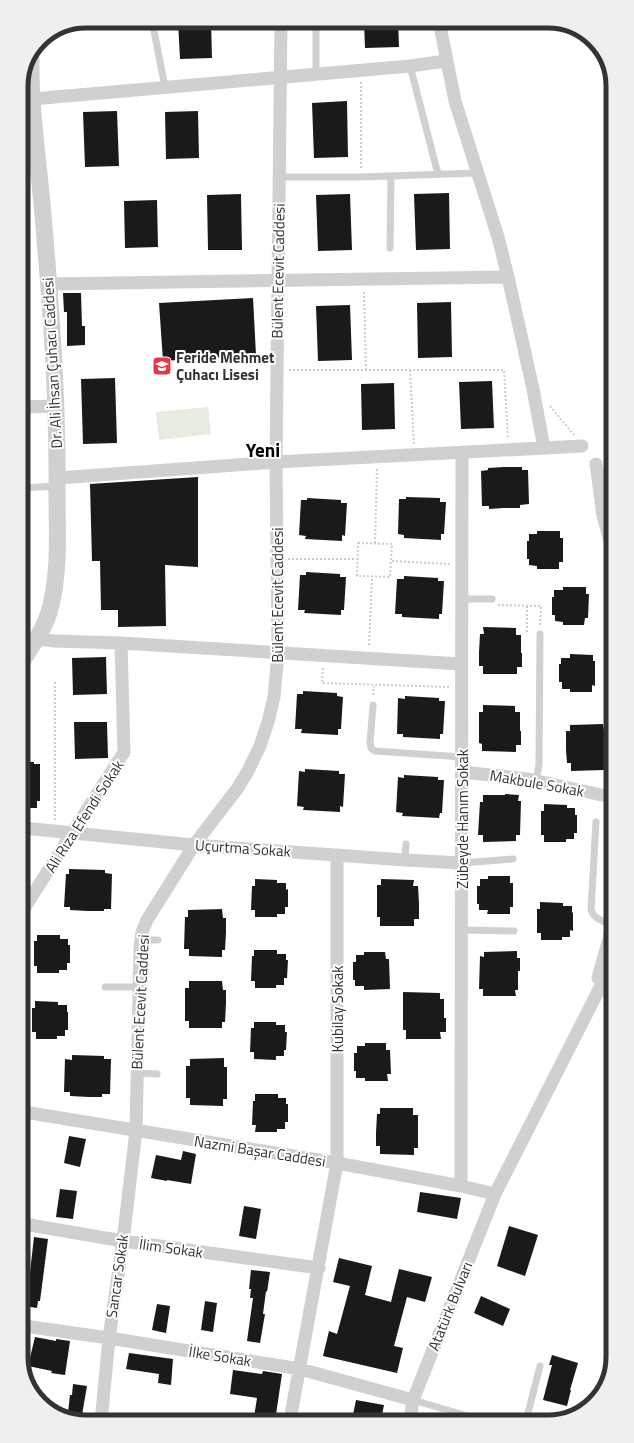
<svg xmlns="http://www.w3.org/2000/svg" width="634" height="1443" font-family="'Titillium Web',sans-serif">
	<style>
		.green { fill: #e6ecdf }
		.building { fill: #1a1a1a }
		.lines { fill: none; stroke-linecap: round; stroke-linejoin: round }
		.path { stroke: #cdcdcd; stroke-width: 2; stroke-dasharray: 2 2; stroke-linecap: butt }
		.service { stroke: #d0d0d0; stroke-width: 7 }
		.minor { stroke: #d0d0d0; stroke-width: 13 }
		.tertiary { stroke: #d0d0d0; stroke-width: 17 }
		.labels { text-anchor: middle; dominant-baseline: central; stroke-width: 4; stroke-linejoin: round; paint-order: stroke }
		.street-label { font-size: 15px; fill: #333; stroke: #fff }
		.poi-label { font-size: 15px; font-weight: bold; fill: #333; stroke: #fff; text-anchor: start }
		.district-label { font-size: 19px; font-weight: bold; fill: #000; stroke: #fff }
		.rim { fill: none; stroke: #333; stroke-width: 5 }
	</style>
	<rect width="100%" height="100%" fill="#fff"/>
	<path class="green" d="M208,407L211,434L159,440L156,412Z"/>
	<path class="building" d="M178,21H211L212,58L180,59Z
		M364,21H398L399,47L365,48Z
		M347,101L348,157L314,158L312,103Z
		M117,111L119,166L85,167L83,112Z
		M198,111L199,158L166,159L165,112Z
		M449,193L450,249L416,250L414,194Z
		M241,194L242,250H208L207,195Z
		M350,194L352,250L318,251L316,195Z
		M157,200L158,247L125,248L124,201Z
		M63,293H81L82,326H85V345L67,346V312H64Z
		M253,298L256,355L163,361L159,303Z
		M451,302L452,357L418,358L417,303Z
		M350,305L352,360L318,361L316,306Z
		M115,378L117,443L83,444L81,379Z
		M492,381L494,428L461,429L459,382Z
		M394,383L395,429L362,430L361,384Z
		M504,467H522V470H528L529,504L520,505V508H503L489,509V506H482L481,471L488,470V468Z
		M198,477V567L165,565L166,626L118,627V610H101L100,561H92L90,484Z
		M406,497L440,498V502H446L444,534H441V540L404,538V535L398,534L399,499H406Z
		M307,498L341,500V503H347L345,536L342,535V541L305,539L306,536L299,535L301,500H307Z
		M537,531H560V538H563V562H559V569H537V566L529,565V559H527V541H529V534H537Z
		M306,572L340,574V577H346L344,610H341V615L304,613L305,610H298L300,575H306Z
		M404,576L438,578V581H444L442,614H439V619L402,617V614H395L397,579H404Z
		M563,587H586V594H589L588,618H585L584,625H563V622L555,621V615H552V597H554V590H563Z
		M483,627L516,628V635H521V653H522V667H517V674H483V666H479V652L480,634H484Z
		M570,654L593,655V661H595V686L592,685V692H570V689H562V682H559V664H561V658H570Z
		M106,657L107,694L73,695L72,658Z
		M303,691L337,693V696L343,697L341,729H338V735L301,733L302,729H295L297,694H303Z
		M405,696L439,698V701H445L443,734H440V739L403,737V734H397L398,698L405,699Z
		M483,705L515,706V712H520V731H521V745H516V752L482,751V744L479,743V712H483Z
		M74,722H107L108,758L75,759Z
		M603,724L604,730L606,731L607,764H604V770L571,771V763H567L566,750V731H570V725Z
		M23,762H34V764H40V801H37V808H24V804H23Z
		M305,769L339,771V774H345L343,807L340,806V812L303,810L304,807L297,806L299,771L305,772Z
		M404,775L438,777V780H444L442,813H440L439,818L402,816L403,813L396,812L398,777L404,778Z
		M505,794L519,795L518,801H521L520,835H516V841L483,842V835H478L480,802H483V795H505Z
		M544,804L567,805V808H575V815H577V833H574V839H566V842H544V835H541V811H544Z
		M69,869L105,870V873L112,874L111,909H104V911H88L70,910V907H64L66,874H69Z
		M488,876H510V883H513V907H510V914H487L488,910H479V904H477V886H480V879H488Z
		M255,879L277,880V883H286V890L288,889V907H285V914H277V917H255V910H251L252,886H255Z
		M381,879L414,880L413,886H418L419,904V919H414V926H380V917H377V885H381Z
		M540,902L563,903V906H572V912L573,913V931L570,930V937H562V940H541V933H537V909H540Z
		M222,909L223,918H226V932L225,950H222V957L189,956V949H184L185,917H188V910Z
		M37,935H60V939H68V945H70V963H67V970H59V973H37V966H34V941H37Z
		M254,950H277V954H286V960H288L287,978H284V985H276V988H255V981H251L252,956H254Z
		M517,951V958H520V971H518V990H515L516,996H483V989H479L480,956L484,957V952Z
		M364,952H385L386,959H389L390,989L364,990V986H355V980H353V962H356V955H364Z
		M189,981H222L223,990H226V1003L225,1022H222V1028H189V1021H185V988H189Z
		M403,992L440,993V999H444V1018H446V1032H440L441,1039H406V1030H403Z
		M35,1001L58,1002V1005H67V1012H68V1030H65V1036H57V1039H36V1032H32V1008H35Z
		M254,1022H276V1025H285V1032H287L286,1050H284V1056H276V1060L254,1059V1052H250L251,1028H254Z
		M365,1043H386V1050H390L391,1074H387L388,1081H365V1078H356V1071H354V1053H357V1046H365Z
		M72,1055L104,1056V1059H111L110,1094H102V1097H89L70,1096V1092H64L65,1059L72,1060Z
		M224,1058V1067H227V1099H223V1106L190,1105V1098H186V1066H190V1059Z
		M255,1094H278V1098H286V1104H288V1122H285V1129H277V1132H255L256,1125H252L253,1101H255Z
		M380,1108H413V1115H418V1148H414V1155L380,1154V1146H376V1133L377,1114H380Z
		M69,1136L86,1139L80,1167L64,1163Z
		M183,1151L196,1154L191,1184L167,1180V1181L151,1178L156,1155L181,1160Z
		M60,1189L77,1191L73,1219L56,1217Z
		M420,1192L461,1198L457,1219L417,1212Z
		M244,1206L261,1209L256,1239L239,1236Z
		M509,1226L538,1235L525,1276L497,1266Z
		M34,1237L48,1239L40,1301H38L37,1308L24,1306V1288H26L29,1281Z
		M339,1258L372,1266L365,1295L391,1302L399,1269L432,1277L425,1302L407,1297L394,1346L403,1348L397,1373L323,1356L329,1331L337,1334L350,1286L333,1282Z
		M251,1270L270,1272L267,1292L266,1291L263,1314H265L260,1343L247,1341L253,1298H250L251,1289H249Z
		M481,1296L510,1309L503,1326L474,1313Z
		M205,1301L217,1303L213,1332L201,1330Z
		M157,1304L170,1306L166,1333L152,1330Z
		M35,1337L56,1341V1339L70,1341L65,1375L51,1373L52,1371L28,1366Z
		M129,1353L173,1359L171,1385L158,1383L159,1374L126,1369Z
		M552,1355L578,1363L570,1390H571L567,1406L543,1400L552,1365H549Z
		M233,1370L262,1374L263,1371L282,1374L275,1421L254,1417L257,1398L230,1394Z
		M73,1384L87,1386L82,1415L68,1412L70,1395H72Z
		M356,1400L384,1405L381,1420H352Z"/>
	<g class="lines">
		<path class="path" d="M361,82V168
			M364,292L366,370
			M289,370H504L508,438
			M410,370L414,444
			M550,406L574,435
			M358,543L392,544L390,577L357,576Z
			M375,543L377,469
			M288,559H357
			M392,561L450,564
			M498,605L541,606L540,626
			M527,606V634
			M369,645L372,577
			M323,668L322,683L450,687
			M55,682V820
			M373,695L374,686"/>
		<path class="service" d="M152,21L165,87
			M410,66L438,174
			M316,73V21
			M280,177H361L477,173
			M390,248L391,176
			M22,488L57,486
			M461,599H492
			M373,705L370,743L371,748L375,751L462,757
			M536,780L539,765L540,634
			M596,822L591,910C595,920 603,921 612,925
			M405,860L406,844
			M462,863L513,859
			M462,930L514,931
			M140,940H158
			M105,987H139
			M137,1073L157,1074
			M413,1400L478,1419
			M523,1419L528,1413L540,1366"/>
		<path class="minor" d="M439,21L455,101L498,237L508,277L533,389L544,448
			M21,100L410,66L446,61
			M49,284L508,277
			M22,407L56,406
			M596,464L603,516L611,544
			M58,478L276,462L582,446
			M37,639L55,641L121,643L461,664
			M462,772L528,779L611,797
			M23,828L194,845L405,860L462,863
			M23,910L124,752L121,643
			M598,978L612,928
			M24,1112L337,1163L461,1186L495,1194
			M461,1186C462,941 461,697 462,452
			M24,1224L123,1241L319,1268
			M24,1326L109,1338L300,1369L413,1400
			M290,1420L337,1163V855
			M410,1420L413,1400L495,1194L612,964
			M101,1422L109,1338L123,1241L136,1131L140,948L142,932L147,920L194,845L237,789L248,771L260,746L268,722L274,697L278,652L276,462L281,21"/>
		<path class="tertiary" d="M23,660C33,644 45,628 50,609C60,572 57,531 57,493C58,401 51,307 43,215C39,165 30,110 31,59"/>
	</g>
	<defs>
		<symbol id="school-square" viewBox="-11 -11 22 22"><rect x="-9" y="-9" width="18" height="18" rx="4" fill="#e63946" stroke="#fff"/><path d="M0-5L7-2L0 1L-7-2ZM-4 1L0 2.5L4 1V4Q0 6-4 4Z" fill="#fff"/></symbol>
	</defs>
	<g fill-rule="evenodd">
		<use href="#school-square" x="151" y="355" width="22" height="22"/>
	</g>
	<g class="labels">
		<g class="street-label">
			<text transform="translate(278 271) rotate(-89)">Bülent Ecevit Caddesi</text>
			<text transform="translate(52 363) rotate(-93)">Dr. Ali İhsan Çuhacı Caddesi</text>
			<text transform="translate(277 595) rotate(-90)">Bülent Ecevit Caddesi</text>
			<text transform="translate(537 783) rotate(10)">Makbule Sokak</text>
			<text transform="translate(84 816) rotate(-57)">Ali Rıza Efendi Sokak</text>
			<text transform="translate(462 819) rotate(-90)">Zübeyde Hanım Sokak</text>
			<text transform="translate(243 848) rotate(4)">Uçurtma Sokak</text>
			<text transform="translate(140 1002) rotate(-87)">Bülent Ecevit Caddesi</text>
			<text transform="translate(337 1009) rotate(-90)">Kubilay Sokak</text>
			<text transform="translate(260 1151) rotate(9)">Nazmi Başar Caddesi</text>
			<text transform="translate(171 1248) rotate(8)">İlim Sokak</text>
			<text transform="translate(117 1276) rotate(-82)">Sancar Sokak</text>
			<text transform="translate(450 1306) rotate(-68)">Atatürk Bulvarı</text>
			<text transform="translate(220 1356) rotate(9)">İlke Sokak</text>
		</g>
		<g class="poi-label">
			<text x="176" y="357">Feride Mehmet<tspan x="176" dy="17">Çuhacı Lisesi</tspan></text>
		</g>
		<g class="district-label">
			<text x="263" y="449">Yeni</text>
		</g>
	</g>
	<path d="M0 0H634V1443H0ZM86 28H548A58 58 0 0 1 606 86V1357A58 58 0 0 1 548 1415H86A58 58 0 0 1 28 1357V86A58 58 0 0 1 86 28Z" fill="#efefef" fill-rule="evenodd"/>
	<path class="rim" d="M86 28H548A58 58 0 0 1 606 86V1357A58 58 0 0 1 548 1415H86A58 58 0 0 1 28 1357V86A58 58 0 0 1 86 28Z"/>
</svg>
